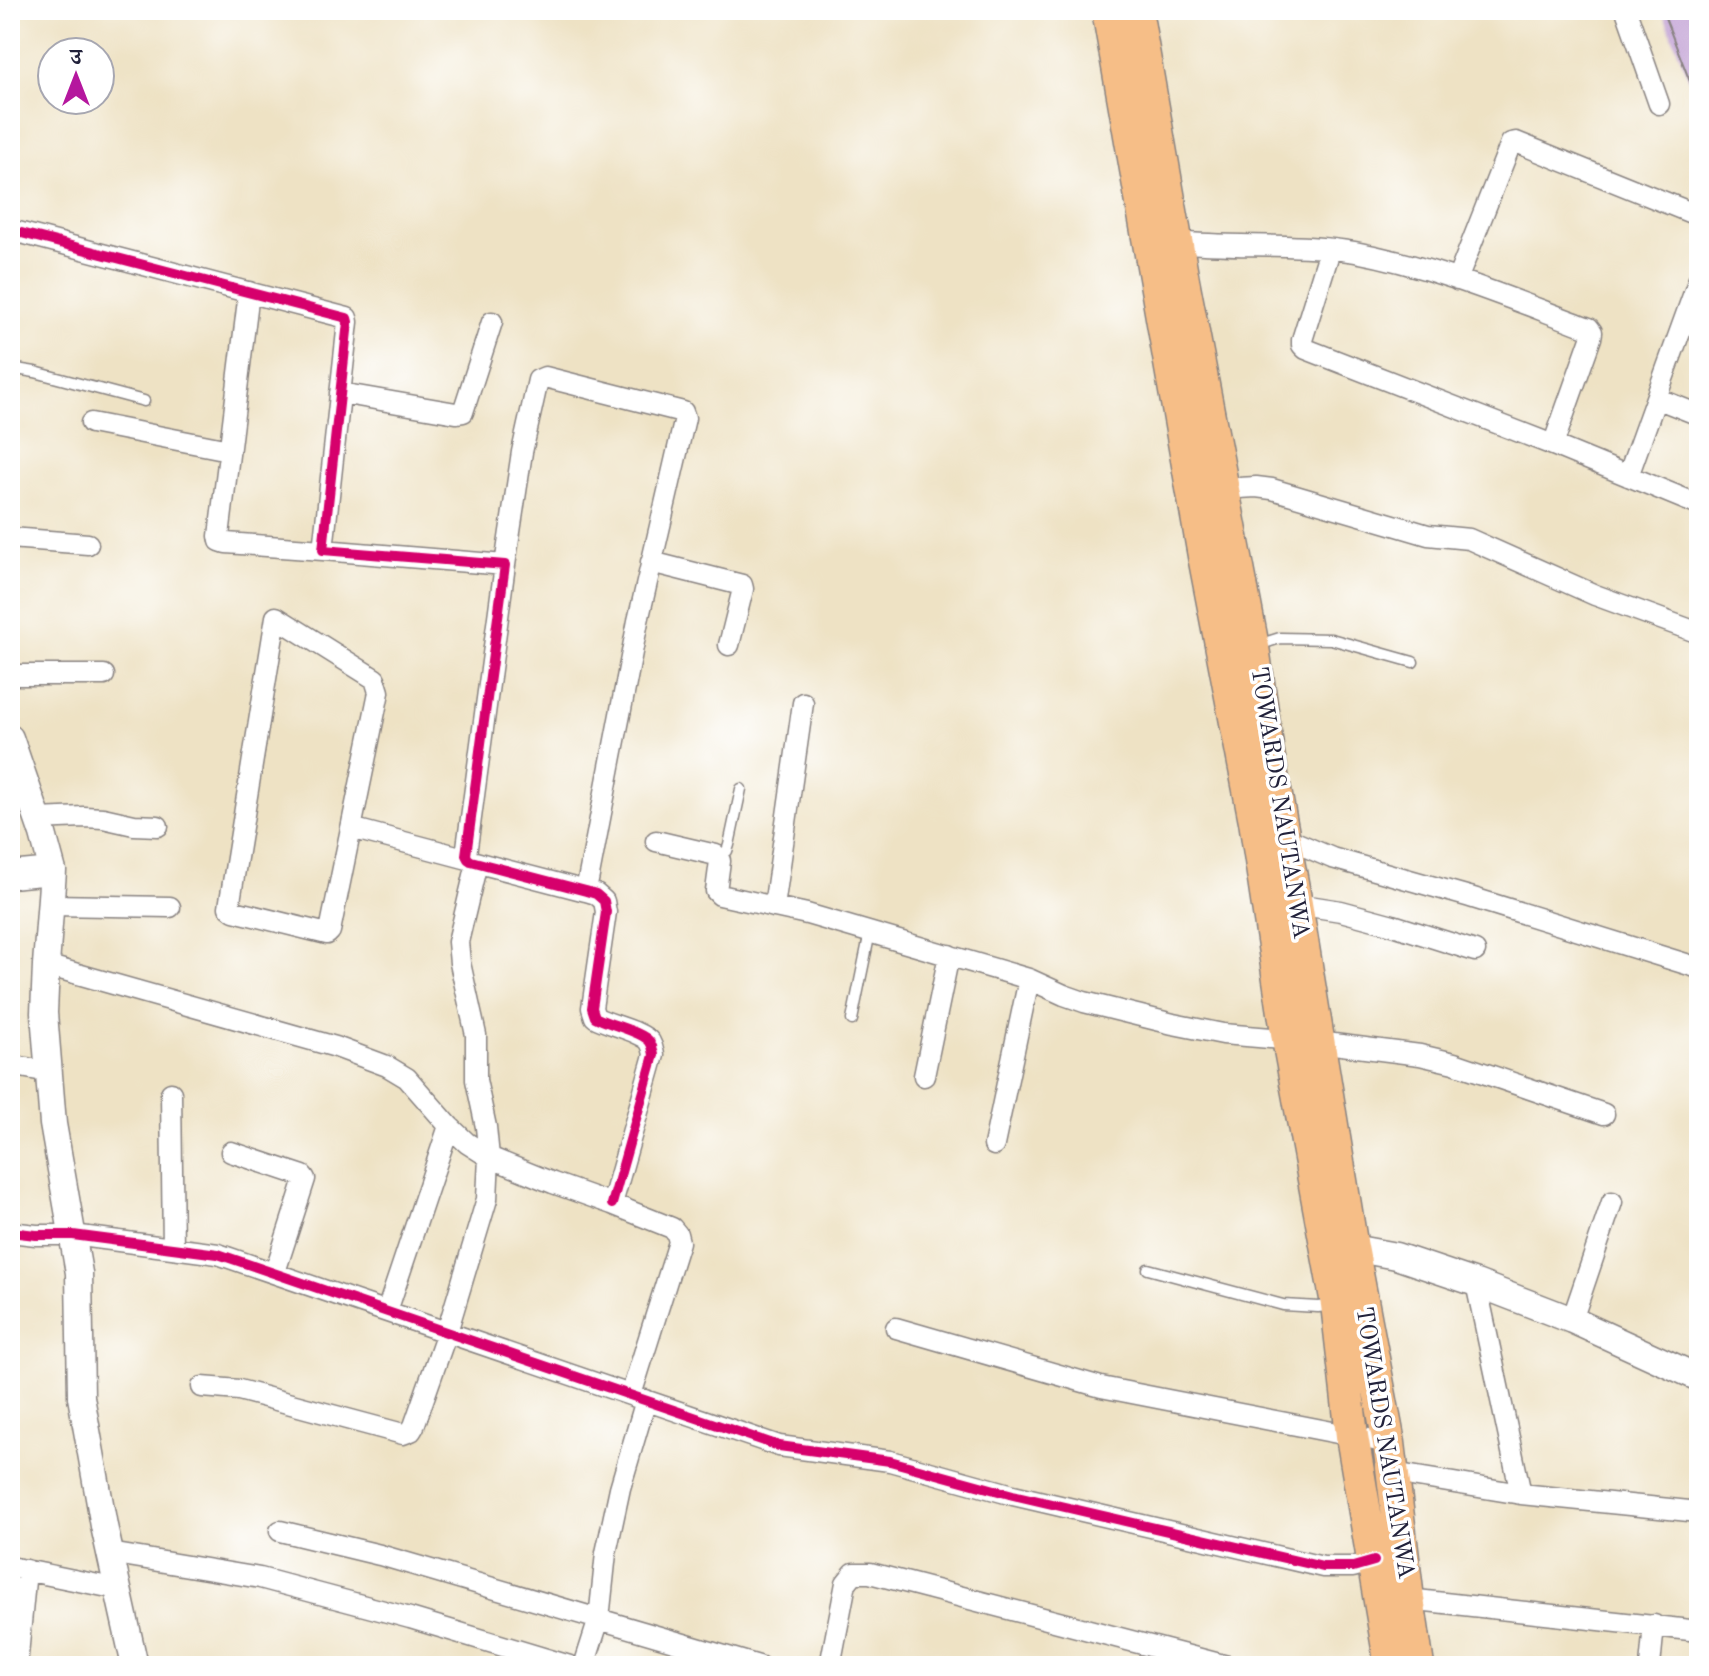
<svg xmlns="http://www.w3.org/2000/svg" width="1709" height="1676" font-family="'Old Standard TT','Noto Serif Devanagari',serif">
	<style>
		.building { fill: #ba95cf }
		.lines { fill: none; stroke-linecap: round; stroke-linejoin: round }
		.service-casing { stroke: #888280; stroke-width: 13 }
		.minor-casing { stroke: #888280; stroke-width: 23 }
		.tertiary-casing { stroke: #888280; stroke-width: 29 }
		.primary-casing { stroke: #888280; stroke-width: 35 }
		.service { stroke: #fff; stroke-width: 10 }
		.minor { stroke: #fff; stroke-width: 20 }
		.tertiary { stroke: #fff; stroke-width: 26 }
		.primary { stroke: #f6be87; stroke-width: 32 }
		.cycleway-casing { stroke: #fff; stroke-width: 15 }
		.cycleway { stroke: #d6006c; stroke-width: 10 }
		.labels { text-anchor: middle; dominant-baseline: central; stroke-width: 7; stroke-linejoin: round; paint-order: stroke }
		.street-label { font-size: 24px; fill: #22223b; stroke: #fff }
	</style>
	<rect width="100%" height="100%" fill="#fff"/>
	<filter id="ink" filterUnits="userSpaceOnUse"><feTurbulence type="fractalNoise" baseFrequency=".0125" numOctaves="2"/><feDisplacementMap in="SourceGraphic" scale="16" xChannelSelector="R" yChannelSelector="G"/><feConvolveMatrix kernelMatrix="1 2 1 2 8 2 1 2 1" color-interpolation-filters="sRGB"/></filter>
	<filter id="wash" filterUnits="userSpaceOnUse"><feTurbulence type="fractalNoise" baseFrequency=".006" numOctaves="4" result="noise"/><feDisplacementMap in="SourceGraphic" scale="32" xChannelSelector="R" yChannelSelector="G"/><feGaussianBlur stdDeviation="1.8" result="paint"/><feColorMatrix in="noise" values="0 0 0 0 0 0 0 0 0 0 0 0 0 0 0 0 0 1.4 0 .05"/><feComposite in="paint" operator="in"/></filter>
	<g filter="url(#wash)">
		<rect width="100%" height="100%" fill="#eee2c4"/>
		<g id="blocks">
			<path class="building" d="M1662,10H1699V102H1698Z"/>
		</g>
	</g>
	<g filter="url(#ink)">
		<use href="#blocks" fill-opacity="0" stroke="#888280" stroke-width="2"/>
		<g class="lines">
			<defs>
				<path id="service" d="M10,368L35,372L144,401
					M1258,645L1280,638L1331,639L1413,662
					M719,858L727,851L729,845L741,789
					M852,1020L870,932
					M1148,1269L1283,1305L1318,1307L1333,1305"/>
				<path id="minor" d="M1626,10L1659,104
					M10,230L347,318L348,322L323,550L505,565L466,855L468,859L471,861L586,891L596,894L604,901L606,912L592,1008L595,1017C609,1025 642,1031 650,1042C653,1047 653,1050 654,1055L612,1204
					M1177,242C1236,248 1297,242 1355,252C1436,267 1513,300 1589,328L1592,332L1591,338L1553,445
					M1330,250L1302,340V345L1306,349L1553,445L1699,505
					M1457,280L1511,143L1516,142L1699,216
					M249,292L219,536L220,541L226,543L323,550
					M340,393L456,413L463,412L492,322
					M1656,398L1699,279
					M91,423L229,450
					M1628,476L1656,398L1699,415
					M1222,489L1256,487L1272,489L1428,535L1469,539L1595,595L1699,633
					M10,538L88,544
					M651,562L742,585L743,589L729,645
					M505,565L522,452L538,380L545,377L683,412L685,418L638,621L586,891
					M276,617L375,679L379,692L330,931L327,934L234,911L229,907Z
					M10,675H104
					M38,819L84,817L103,818L134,825L158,826
					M351,828L468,859
					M1283,837L1332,858L1470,897L1699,968
					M656,841L716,855L720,861L716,891L720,895L807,914L1029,979L1064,995L1084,1002L1173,1024L1223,1034L1318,1042L1420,1055L1454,1063L1604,1114
					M1296,904L1341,911L1393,925L1475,951
					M50,905L170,907
					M774,907L803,703
					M46,965L336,1047L387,1066L407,1078L449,1126L467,1143L489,1157L553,1183L612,1204L672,1228L677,1234L679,1242L631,1395
					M10,1065L49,1072
					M924,1076L949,955
					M171,1093L173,1248
					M994,1145L1029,979
					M231,1152L303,1176L305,1179L275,1272
					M10,1232L36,1235H73L218,1254L779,1446L890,1461L1013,1495L1323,1567H1353L1374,1561
					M1476,1283L1521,1494
					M387,1311L449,1126
					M1572,1320L1612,1202
					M896,1328L1101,1387L1389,1443
					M202,1387L239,1390L403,1434L411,1431L414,1426L447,1332L487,1199L489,1157L486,1127L476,1080V1035L460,963L458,942L477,863
					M1393,1473L1521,1494L1699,1512
					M280,1531L380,1555L759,1666
					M110,1553L260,1578L410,1618L570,1666
					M10,1567L118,1589
					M1408,1599L1699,1631
					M17,1666L26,1570
					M584,1666L599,1619L606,1553L620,1488L646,1400
					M830,1666L846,1583L854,1573H870L1227,1666
					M1650,1666L1654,1625"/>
				<path id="tertiary" d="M10,738L43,834L53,871L46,965L44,1013L53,1124L79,1273L81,1397L104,1526L135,1666
					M10,875L53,871
					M1335,1250L1352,1248L1396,1256L1476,1283L1572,1320L1699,1378"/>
				<path id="primary" d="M1108,10L1204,556L1255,821L1288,1039L1337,1304L1352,1436L1391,1666
					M1136,10L1183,280L1253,647L1268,753L1296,904L1351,1242L1389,1443L1408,1599L1418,1666"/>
			</defs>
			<use href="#service" class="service-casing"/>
			<use href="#minor" class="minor-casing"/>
			<use href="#tertiary" class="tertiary-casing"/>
			<use href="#primary" class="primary-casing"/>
			<use href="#service" class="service"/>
			<use href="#minor" class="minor"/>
			<use href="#tertiary" class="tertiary"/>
			<use href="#primary" class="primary"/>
			<defs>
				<path id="cycleway" d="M10,230L347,318L348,322L323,550L505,565L466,855L468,859L471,861L586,891L596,894L604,901L606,912L592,1008L595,1017C609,1025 642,1031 650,1042C653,1047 653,1050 654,1055L612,1204
					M10,1232L36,1235H73L218,1254L779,1446L890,1461L1013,1495L1323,1567H1353L1374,1561"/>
			</defs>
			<use href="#cycleway" class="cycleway-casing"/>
			<use href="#cycleway" class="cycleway"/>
		</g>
	</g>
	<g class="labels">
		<g class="street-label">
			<text transform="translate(1279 803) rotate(81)">TOWARDS NAUTANWA</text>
			<text transform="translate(1384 1443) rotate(81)">TOWARDS NAUTANWA</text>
		</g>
	</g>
	<rect width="1709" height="1676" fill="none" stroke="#fff" stroke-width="40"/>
	<g transform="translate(76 76)"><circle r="38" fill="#ffffff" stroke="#a7a7b1" stroke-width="2"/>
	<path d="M0-6L14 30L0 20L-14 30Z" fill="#b5179e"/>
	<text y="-12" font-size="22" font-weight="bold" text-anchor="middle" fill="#22223b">उ</text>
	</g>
</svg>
